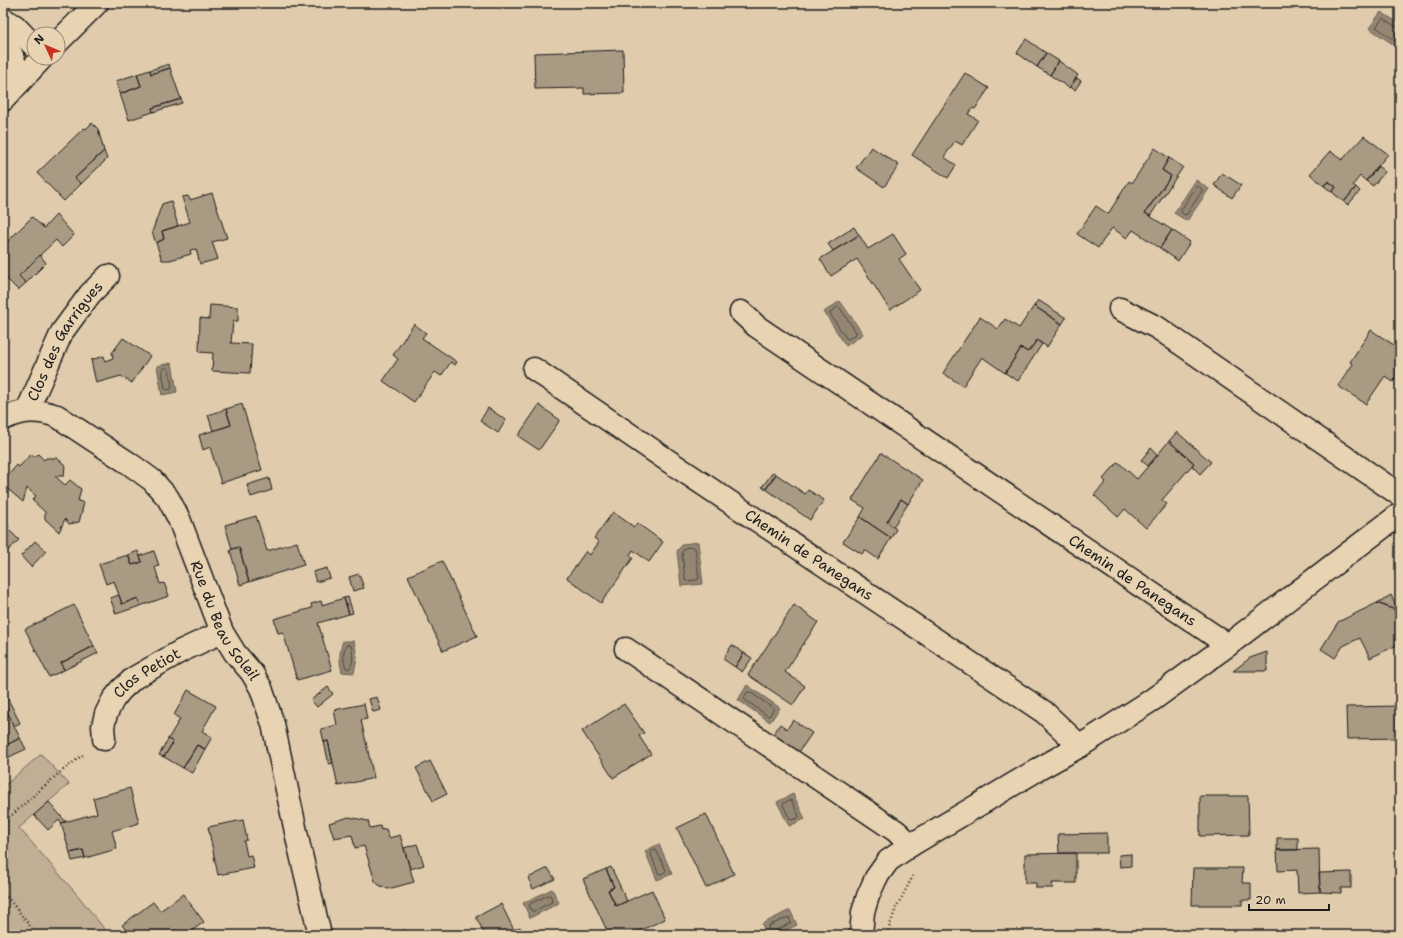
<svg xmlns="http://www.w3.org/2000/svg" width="1403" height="938" font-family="'Shantell Sans',sans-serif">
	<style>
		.green { fill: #c0af95; stroke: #6e6658 }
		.water { fill: #938673; stroke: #635c50 }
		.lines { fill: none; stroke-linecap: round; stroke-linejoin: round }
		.shore { stroke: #4c463f; stroke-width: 1 }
		.building { fill: #a99a84; stroke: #1c1c1c }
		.minor-casing { stroke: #1c1c1c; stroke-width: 25 }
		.tertiary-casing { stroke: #1c1c1c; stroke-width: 25 }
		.path { stroke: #1c1c1c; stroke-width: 2.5; stroke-dasharray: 1 3; stroke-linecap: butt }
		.minor { stroke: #e8d3b2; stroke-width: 22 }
		.tertiary { stroke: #e8d3b2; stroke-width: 22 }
		.labels { text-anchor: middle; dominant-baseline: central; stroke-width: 4; stroke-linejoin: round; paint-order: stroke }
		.street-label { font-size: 15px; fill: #1c1c1c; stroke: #e8d3b2 }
	</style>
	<rect width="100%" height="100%" fill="#e0ccac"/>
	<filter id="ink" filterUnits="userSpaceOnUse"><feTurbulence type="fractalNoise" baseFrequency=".025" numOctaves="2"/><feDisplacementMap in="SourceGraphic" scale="8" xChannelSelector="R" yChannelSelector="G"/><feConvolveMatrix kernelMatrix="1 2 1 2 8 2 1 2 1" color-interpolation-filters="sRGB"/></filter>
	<g filter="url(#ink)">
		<path class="green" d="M41,754L69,784L19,828L80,898L109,935H3V787Z"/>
		<path class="water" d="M1381,12L1400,24V49L1369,28Z
			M1196,180L1209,189L1187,221L1174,213Z
			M840,301L863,334L846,346L824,312Z
			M172,363L177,392L162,395L157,366Z
			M698,542L703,584L681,586L677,551L683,544Z
			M343,641H354L357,657L354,673L342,672C339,661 339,652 343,641Z
			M747,685L780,708L770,722L738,700Z
			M793,794L805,819L789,826L777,802Z
			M659,844L672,874L657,880L645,851Z
			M552,889L559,903L530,918L523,903Z
			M790,910L797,925L776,935H766L762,924Z"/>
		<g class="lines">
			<path class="shore" d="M1400,27H1396L1383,18L1376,27L1400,44
				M1198,186L1202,189V191L1187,214L1184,215L1181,212V210L1196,187Z
				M838,307L840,308L856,332V334L848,339L846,338L830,314L831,312Z
				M167,368L169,370L172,387L171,389L167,390L165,388L162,371L163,369Z
				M693,547L695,548L699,579L697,580L686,581L685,580L682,552L685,548Z
				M347,645H351C353,653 354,663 349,669L346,668C343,661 342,650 347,645Z
				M748,692H750L773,708V710L770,715L768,716L745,700L744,698Z
				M790,800L792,801L799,816L798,818L792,820L790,819L783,805L784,803Z
				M656,850L666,870L665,872L661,874L658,873L651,854V852Z
				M549,895L551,896L552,902L534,911H532L529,906L530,904Z
				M770,935L768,926L789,917L791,923L777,930L775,935"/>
		</g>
		<path class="building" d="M1026,39L1046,53L1037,67L1017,53Z
			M623,50L624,93L584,94V88L535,89L534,53Z
			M1046,53L1059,61L1050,75L1037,67Z
			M1059,61L1078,75L1069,88L1050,75Z
			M169,64L170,68L151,74L150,70Z
			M170,68L181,99L152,108L153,112L129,120L120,94L141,86L137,74L150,70L151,74Z
			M965,73L989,88L975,109L973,108L968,114L978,120L962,145L955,141L944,157L956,165L948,178L912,155Z
			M137,74L141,86L120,94L116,81Z
			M1077,78L1081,81L1075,90L1070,87Z
			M181,99L182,103L153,112L152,108Z
			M92,123L98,129L104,151L75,178L81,184L64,201L37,173L84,128L86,129Z
			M1364,136L1388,154L1366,181L1360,176L1353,185L1356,187L1344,202L1332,192L1336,187L1328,181L1324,186L1310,174L1330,151L1342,160Z
			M871,147L899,165L884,187L856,168Z
			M1155,148L1169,158L1162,170L1171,176L1145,213L1172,230L1160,248L1133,230L1127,238L1112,228L1098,248L1077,234L1096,206L1108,214L1129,181L1132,183Z
			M104,151L107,159L81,184L75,178Z
			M1169,158L1183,167L1150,216L1145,213L1171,176L1162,170Z
			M1378,166L1385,172L1373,186L1366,181Z
			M1222,173L1241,185L1232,198L1214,185Z
			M1328,181L1336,187L1332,192L1324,186Z
			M1356,187L1360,191L1348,205L1344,202Z
			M212,193L227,238L212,242L218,259L200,264L196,249L190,250L191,254L170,260H162L156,243L164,239L162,231L190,222L182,197L188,196L190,200Z
			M171,201L178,226L162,231L164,239L156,243L152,232L162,204Z
			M56,215L74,235L62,247L56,240L40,255L19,276L26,283L18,290L3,275V265L6,262L3,259V246L32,217L44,228Z
			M854,227L859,235L833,251L828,244Z
			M1172,230L1190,242L1178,261L1160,248Z
			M893,234L906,254L899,259L920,290L890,310L857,259L831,276L820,259L859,235L868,249Z
			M40,255L46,263L26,283L19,276Z
			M1038,300L1066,318L1062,324L1034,306Z
			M210,305L238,307V321H233L231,343L252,344L250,373L212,371L213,353L199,352L200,318L209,319Z
			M1034,306L1062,324L1047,347L1037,340L1028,352L1021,348L1005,373L982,357L963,386L943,373L980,317L998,329L1005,319L1019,328Z
			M414,324L426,333L422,338L457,362L455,365L451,362L441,376L435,372L414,402L383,381L398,359L393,355Z
			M1371,330L1397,347L1400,343V372L1393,382L1385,376L1366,404L1338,386L1353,364L1350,362Z
			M123,338L150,356L132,383L121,376L96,383L91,360L104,356L105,361L113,358L112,353Z
			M1037,340L1042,344L1018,381L1005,373L1021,348L1028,352Z
			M242,404L262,470L221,483L210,447L203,450L199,435L231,425L226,409Z
			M539,405L560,420L539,450L518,436Z
			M488,408L506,420L498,433L480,421Z
			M226,409L231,425L213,431L208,415Z
			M1177,432L1211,462L1200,474L1192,466L1194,463L1169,441Z
			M1169,441L1194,463L1162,500L1167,504L1146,528L1125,509L1118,517L1094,495L1106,482L1103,479L1118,462L1137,479Z
			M1151,448L1158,455L1148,466L1141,460Z
			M881,453L923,480L908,504L901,499L887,522L896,529L891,538L860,517L865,508L852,500Z
			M31,454L35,457L38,454L44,460L46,458H57L65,465L64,476H55L65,485L70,480L81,489L78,501L84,503L79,522L69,524L65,519L59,532L45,519V512L32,500L36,496L27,488L23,502L3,485V481L17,465L19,467Z
			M773,472L776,474L766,489L762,487Z
			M776,474L805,494L808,490L824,500L810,520L766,489Z
			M269,478L272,490L251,497L247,485Z
			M901,499L908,504L893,527L887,522Z
			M613,512L634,527L637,523L663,542L649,562L633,550L630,555L633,558L601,603L567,578L586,551L590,555L599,542L594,538Z
			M256,516L267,551L297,542L304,565L249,582L239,547L232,549L225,525Z
			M860,517L891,538L878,559L865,550L862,554L843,542Z
			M3,520L9,526L7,528L19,540L3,555Z
			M35,541L46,551L31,567L21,556Z
			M239,547L249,582L240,585L230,550Z
			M138,551L142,562L132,565L128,555Z
			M154,551L159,566L155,567L160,584L164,583L169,596L140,606L138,598L122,604L114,581L106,584L99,564L128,555L132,565L142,562L140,556Z
			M442,561L477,636L443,651L408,576Z
			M327,568L330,578L316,582L313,572Z
			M359,574L364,588L353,591L349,577Z
			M119,595L122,604L138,598L140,606L116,614L110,598Z
			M1391,595L1398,611L1377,603Z
			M348,597L353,613L349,614L344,598Z
			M344,598L349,614L318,623L332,670L297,680L283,632L278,633L274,619L312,608L311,604L321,601L322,605Z
			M1377,603L1398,611L1400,615V636L1397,645L1370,658L1360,638L1343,646L1335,658L1321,649L1338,622Z
			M74,605L94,646L61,663L64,670L49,677L25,629Z
			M794,605L818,622L785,672L805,686L793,705L748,675Z
			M732,645L744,653L735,667L723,659Z
			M94,646L98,653L64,670L61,663Z
			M1267,652V671H1233L1250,658Z
			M744,653L752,658L742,672L735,667Z
			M328,687L333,694L317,707L311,700Z
			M188,690L216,706L202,731L212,737L205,749L197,745L183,768L164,757L173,742L168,739L180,719L174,715Z
			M5,693L20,723L14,726L3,703V694Z
			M377,697L381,710L373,712L369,699Z
			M3,703L20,738L3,747Z
			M364,704L367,719L361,720L374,778L338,786L328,741L324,742L321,729L337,725L334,710Z
			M624,704L644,733L639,736L651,754L613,778L582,731Z
			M1400,706V738L1347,739L1346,707Z
			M793,720L812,733L799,752L773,735L780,724L787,729Z
			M20,738L26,749L7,758L3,750V747Z
			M168,739L173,742L164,757L159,755Z
			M328,741L333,763L329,764L324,742Z
			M197,745L205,749L192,773L183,768Z
			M430,761L447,794L433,801L416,768Z
			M130,788L139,823L112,831L117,849L85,858L83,850L70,853L61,823L97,813L93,798Z
			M1200,796H1248L1249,835L1200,836Z
			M49,802L66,822L61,823L59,820L48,830L34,815Z
			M706,814L734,874L706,888L677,828Z
			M349,817L368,821L370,828L380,826L381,830L386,829L389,838L400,835L414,882L388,889L379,885L375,881L364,846L355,848L352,835L334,838L329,823Z
			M243,820L247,840L244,841L247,856L251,855L254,868L218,875L208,827Z
			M1107,833V853H1059L1058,834Z
			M1277,838H1298V850H1277Z
			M417,844L424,865L410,869L404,848Z
			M1319,849L1320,892L1298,893L1297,870L1278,871L1277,850Z
			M83,850L85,858L72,861L70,853Z
			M1076,853V883H1052L1053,888H1036V883H1025V854Z
			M1131,854V866L1120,867L1119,855Z
			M611,867L627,901L616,906L608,890L614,887L606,869Z
			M548,868L555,879L533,889L528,878Z
			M1193,868H1243L1242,883H1251V900H1242V905H1192Z
			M606,869L614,887L608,890L616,906L652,890L665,919L631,935H609L583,879Z
			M1351,872V888H1341V893L1320,892L1319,873Z
			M183,894L204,922L186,935H130L122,925L153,902L160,911Z
			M501,904L514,930L520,927L524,935H485L476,917Z
			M405,930V935H371Z
			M1072,932H1111V935H1072Z"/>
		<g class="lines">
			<defs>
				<g id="minor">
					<path d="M3,19L15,26L34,46"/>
					<path d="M3,40C13,53 16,66 19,82"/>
					<path d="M1120,309L1158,328L1400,495"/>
					<path id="s1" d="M741,312L756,326L1228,645"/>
					<path id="s2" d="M534,369L667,460L1044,712L1080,746"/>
					<path id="s3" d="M27,411L62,332L90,294L108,276"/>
					<path id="s4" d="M3,419C22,410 37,409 57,416L130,464L152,480L168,498L179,519L222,632L235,653L252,673L261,688L273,724L299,846L320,935"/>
					<path d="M626,649L896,831L911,845"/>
					<path id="s5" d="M104,739L103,726L106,714L113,700L121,690L134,678L181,651L222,632"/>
				</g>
				<path id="tertiary" d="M58,42L97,3
					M3,100L42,58
					M861,935L863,912L868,896L876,878L888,861L911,845L1037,770L1080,746L1152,700L1228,645L1400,514"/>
			</defs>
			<use href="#minor" class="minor-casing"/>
			<use href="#tertiary" class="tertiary-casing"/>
			<path class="path" d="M3,815L7,819L5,894L37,935
				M3,823L58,774L84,754
				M888,931L896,908L913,876"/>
			<use href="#minor" class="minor"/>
			<use href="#tertiary" class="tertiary"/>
		</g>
	</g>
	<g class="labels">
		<g class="street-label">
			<text stroke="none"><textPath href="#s3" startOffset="80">Clos des Garrigues</textPath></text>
			<text stroke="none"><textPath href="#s2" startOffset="332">Chemin de Panegans</textPath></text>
			<text stroke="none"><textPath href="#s1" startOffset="475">Chemin de Panegans</textPath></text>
			<text stroke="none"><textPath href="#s4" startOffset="330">Rue du Beau Soleil</textPath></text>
			<text stroke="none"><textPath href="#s5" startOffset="85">Clos Petiot</textPath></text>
		</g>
	</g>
	<rect width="1403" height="938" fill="none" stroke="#e8d3b2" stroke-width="16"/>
	<rect x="8" y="8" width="1387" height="922" fill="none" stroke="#1c1c1c" stroke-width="1.5" filter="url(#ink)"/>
	<g transform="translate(46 46) rotate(314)"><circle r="19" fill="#e8d3b2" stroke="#968a76"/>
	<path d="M0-3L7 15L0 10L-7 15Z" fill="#c8321e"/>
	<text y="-6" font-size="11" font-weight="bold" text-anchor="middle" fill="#1c1c1c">N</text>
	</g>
	<path d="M1249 904v6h80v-6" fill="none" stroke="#1c1c1c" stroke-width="2"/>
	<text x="1255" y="904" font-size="12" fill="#1c1c1c" stroke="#e8d3b2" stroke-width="3" paint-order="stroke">20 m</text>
</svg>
